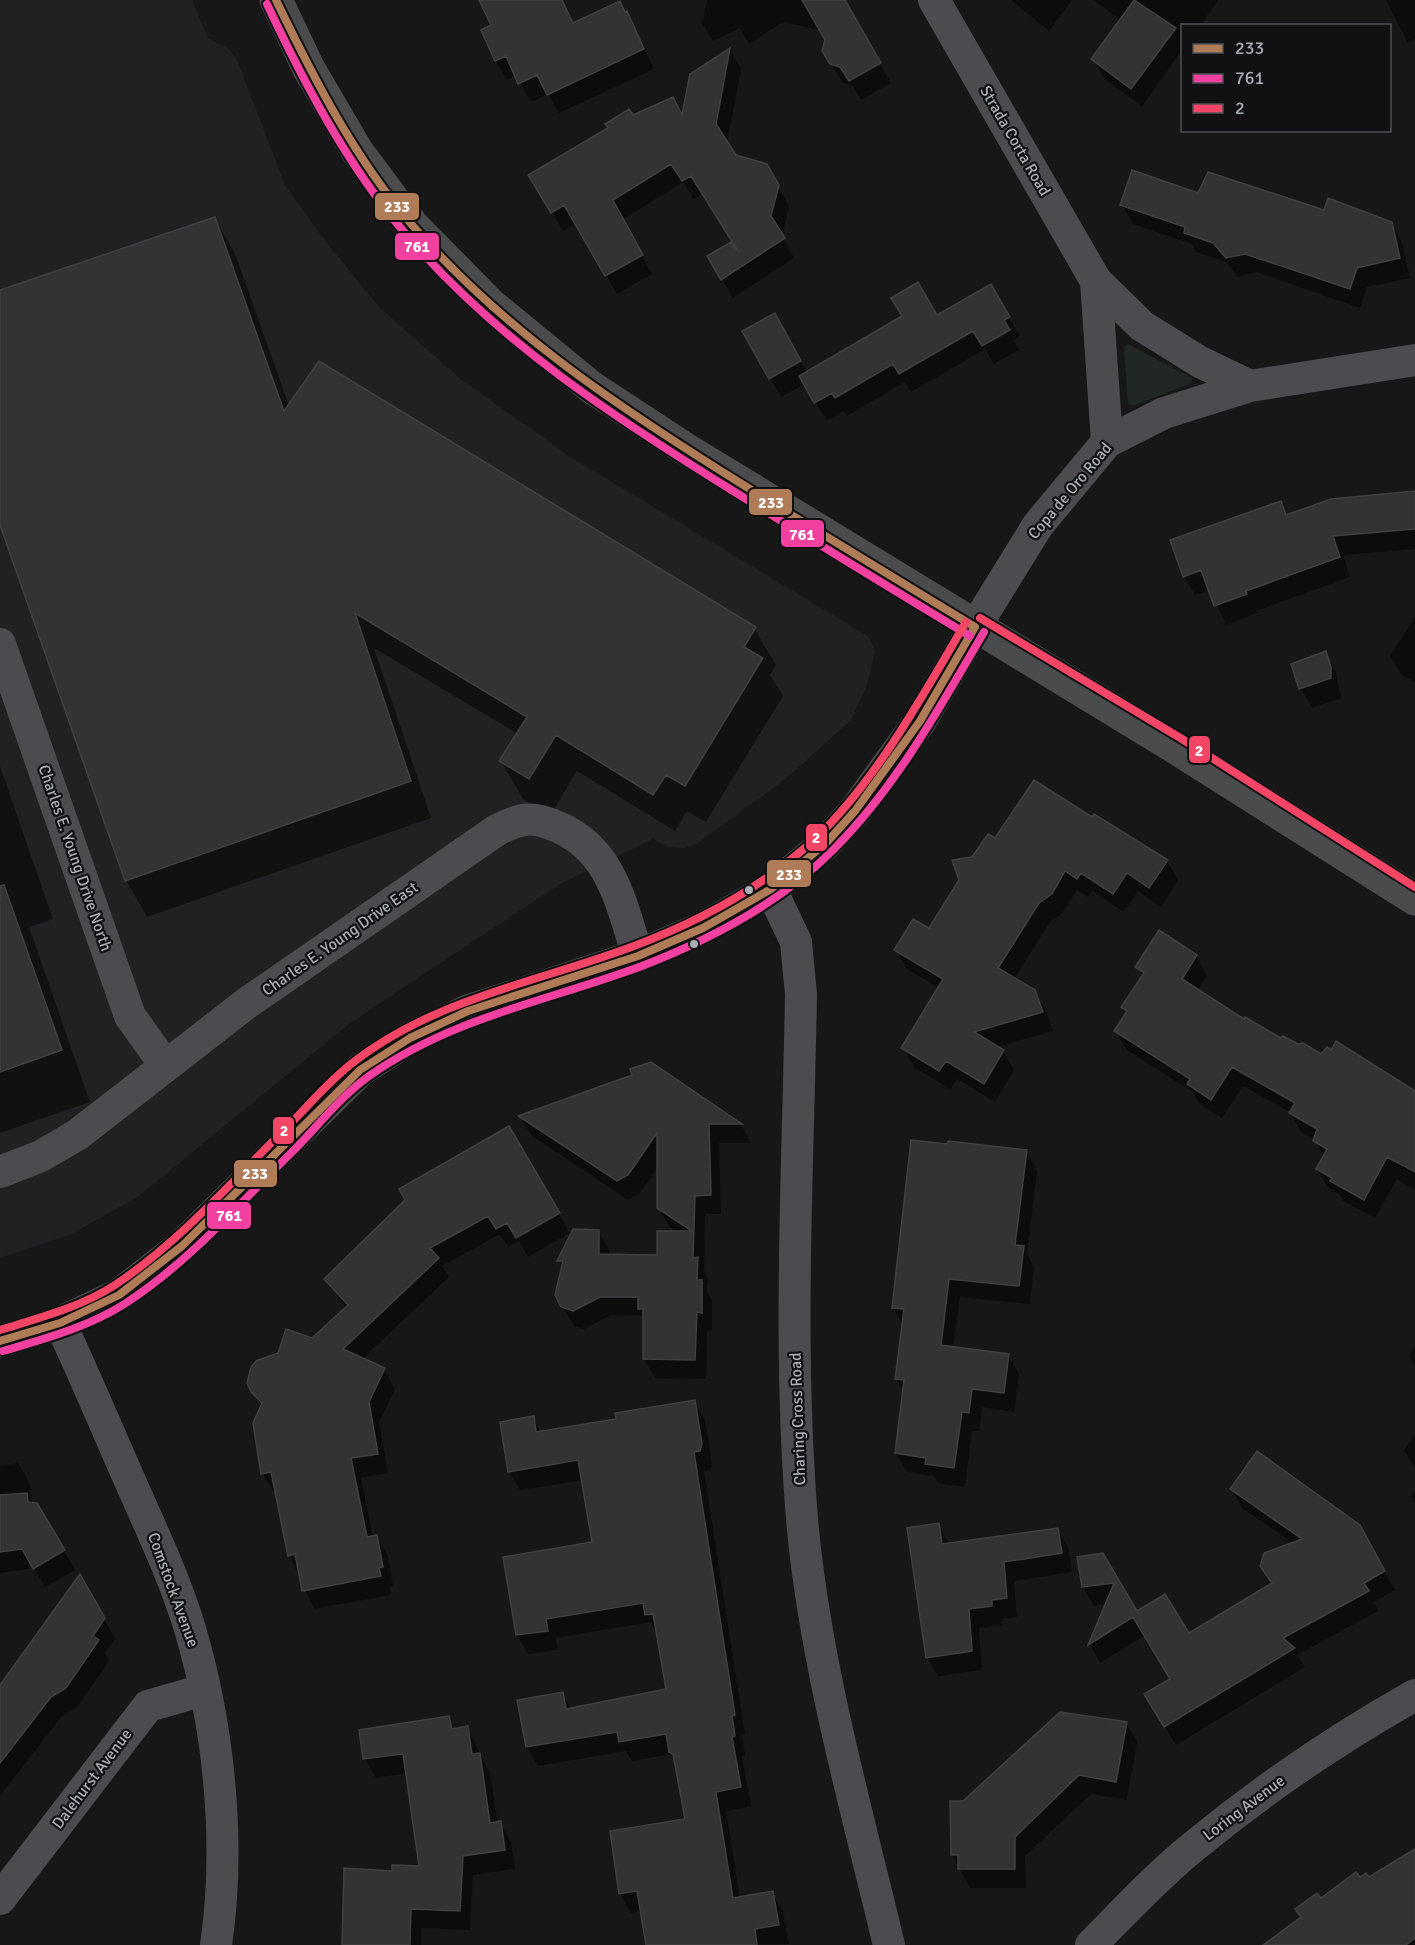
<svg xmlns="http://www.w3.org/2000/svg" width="1415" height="1945" font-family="Signika,sans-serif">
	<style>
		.built { fill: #212123 }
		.green { fill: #212722 }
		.shadow { fill: #0007 }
		.building { fill: #333334; stroke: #404043; stroke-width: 1.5 }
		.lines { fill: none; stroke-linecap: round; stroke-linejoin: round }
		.street { stroke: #4c4c50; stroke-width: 32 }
		.secondary { stroke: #4a4b4d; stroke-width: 33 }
		.bus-1-casing { stroke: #111113; stroke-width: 12 }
		.bus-2-casing { stroke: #111113; stroke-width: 12 }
		.bus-3-casing { stroke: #111113; stroke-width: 12 }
		.bus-1 { stroke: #b07c57; stroke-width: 8 }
		.bus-2 { stroke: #f240a1; stroke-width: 8 }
		.bus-3 { stroke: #f34667; stroke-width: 8 }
		.bus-dot { fill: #aaaeb6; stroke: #111113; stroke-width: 2 }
		.labels { text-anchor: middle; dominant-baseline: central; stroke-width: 4.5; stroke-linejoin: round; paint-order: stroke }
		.street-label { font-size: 16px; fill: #aaaeb6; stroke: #111113 }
		.line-badge { stroke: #111113; stroke-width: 2 }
		.badge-label { font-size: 16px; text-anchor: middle; font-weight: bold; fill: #fff }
	</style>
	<rect width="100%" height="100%" fill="#171717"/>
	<path class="built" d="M0,0H192L208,38L229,49L237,60L285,185L323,238L379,307L462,380L572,458L868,636L875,651L867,685L851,720L789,776L698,843L685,848L668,847L653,839L560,884L349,1024L139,1196L72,1234L0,1258Z"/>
	<path class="green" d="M1128,344L1192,378V383L1132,406L1128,403L1124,347Z"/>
	<path class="shadow" d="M481,0H562L574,24L627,13L654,69L559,113L548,94L531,102L516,75L507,80L496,61L483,31L493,26Z
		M707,0H844L891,83L861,100L853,86L843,83L835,70L824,51L826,40L820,30L783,22L749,44L740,28L713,41L702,23Z
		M1011,0H1072L1049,31Z
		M1094,0H1218L1200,26H1182V50L1142,107L1104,78L1093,59L1121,20Z
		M1386,0H1415V39L1408,43Z
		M730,50L741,69L727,143L735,157L766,165L789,206L782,236L794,258L733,298L709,256L738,250L704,194L694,199L683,182L622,220L652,274L617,294L576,223L563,231L530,175L632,117L673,98L683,116L691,75Z
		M1199,195L1391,223L1402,242L1410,278L1367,287L1360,308L1256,272L1238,277L1226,262L1196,252L1192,244L1133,224L1122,205Z
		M215,219L236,256L289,406L754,628L776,665L770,675L783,696L706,822L687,811L675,831L577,771L550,816L523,799L501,761L518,734L374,648L431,818L147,917L126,880L0,517V291Z
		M990,286L1020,336L1014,340L1019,350L994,364L985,349L911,392L905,382L847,416L844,411L827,421L805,384L781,397L770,378L786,334L807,373L936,317Z
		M1415,493V549L1343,555L1350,577L1256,611L1257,613L1226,625L1210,590L1195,595L1184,576L1172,541L1280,503L1288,516Z
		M1415,617V683L1402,675L1390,656Z
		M1325,653L1336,672L1341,698L1312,708L1301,689L1292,665Z
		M0,766L53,919L29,927L90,1102L0,1133Z
		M1092,819L1167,861L1178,880L1161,907L1138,891L1124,912L1092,891L1088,897L1077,890L1062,913L1050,922L1014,979L1034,991L1046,1011L1053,1031L997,1047L1003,1051L1014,1070L995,1102L957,1079L950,1089L914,1067L903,1048L939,988L907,969L896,950L929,930L973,859L996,841Z
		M1159,933L1196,956L1207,975L1197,991L1282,1040L1415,1100V1190L1397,1179L1375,1218L1343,1201L1340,1195L1328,1188L1317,1169L1324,1157L1315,1140L1301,1132L1290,1112L1243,1086L1222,1118L1199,1103L1193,1092L1127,1050L1116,1031L1127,1014L1123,1007L1143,977L1137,967Z
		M650,1063L741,1125L751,1143H719L721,1214H705L704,1271L708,1278L707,1291L712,1301V1331H707L706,1379L655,1378L644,1359V1316L611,1315L584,1329L574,1326L556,1295L563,1267L559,1261L598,1231L609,1250V1255L658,1256L677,1232L670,1227L658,1208L659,1166L639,1194L628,1200L531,1135L520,1117L634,1076Z
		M509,1128L570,1233L528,1257L519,1241L508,1247L500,1234L442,1266L449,1277L362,1359L384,1369L395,1389L379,1422L388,1473L361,1477L373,1538L377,1537L388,1556L393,1586L389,1587L391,1595L314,1609L289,1555L276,1492H274L262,1473V1407L251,1388L313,1340L346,1308L326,1279Z
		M1026,1151L1037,1171L1027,1254L1034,1267L1030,1304L960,1297L953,1348L1008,1355L1019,1374L1014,1412L982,1407L979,1431H972L965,1487L938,1483L934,1476L907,1472L896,1453L904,1392L896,1379L903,1325L893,1307Z
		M1415,1345V1367L1409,1356Z
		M694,1402L705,1421L712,1464L711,1470L704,1471L745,1734L742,1735L745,1755L742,1756L751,1806L726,1811L740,1898L772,1893L783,1912L789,1944L648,1945L645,1910L631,1913L620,1894L686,1820L676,1760L672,1754L632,1761L626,1751L538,1766L527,1747L562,1693L571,1709L667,1691L657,1634L651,1622L556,1638L558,1650L528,1654L517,1635L505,1558L593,1544L583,1480L520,1490L509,1471L533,1418L541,1433L618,1420Z
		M1415,1434V1469L1404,1450Z
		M18,1463L29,1482L32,1504H37L75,1570L45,1587L34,1568L0,1573V1466Z
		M1231,1489L1358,1525L1395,1590L1374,1602L1378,1611L1297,1655L1305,1667L1176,1745L1146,1695L1172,1679L1146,1635L1100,1663L1090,1645L1107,1604L1094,1606L1083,1587L1102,1555L1137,1613L1189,1635L1273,1584L1294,1544L1242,1508Z
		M1415,1491V1503L1411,1496Z
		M938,1525L950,1545L1058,1530L1069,1549L1072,1572L1014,1581L1017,1617L1002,1619V1625L979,1628L982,1670L938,1676L927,1657Z
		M80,1576L115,1639L105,1653L109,1661L77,1707L62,1716L0,1796V1687Z
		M448,1717L455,1730L467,1728L490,1773L498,1824L500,1823L511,1842L515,1869L473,1875L470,1930L421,1928V1945H343L393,1873L420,1868L407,1773L376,1778L365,1759L360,1731Z
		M1126,1723L1137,1742L1127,1800L1091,1794L1025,1856L1026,1888H970L952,1855L964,1802Z
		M1415,1850V1945H1282L1321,1900L1360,1879H1369Z"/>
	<path class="building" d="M479,0H562L573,23L620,1L625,12L627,11L644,49L547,95L537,75L518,84L506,56L495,61L481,30L491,25Z
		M802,0H845L881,63L849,81L840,67L830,64L822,51L825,40Z
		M1134,0L1176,28L1131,89L1091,59Z
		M730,48L716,124L736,155L767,164L779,185L771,216L785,238L721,280L707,256L731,242L738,251L691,176L682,181L671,164L613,200L643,255L605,276L564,205L551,213L528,175L608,128L605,124L629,109L633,115L673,97L682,115L690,74Z
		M1132,170L1198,193L1208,172L1324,210L1328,198L1392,222L1400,258L1357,268L1350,289L1245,254L1226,258L1213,243L1184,233L1185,227L1120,205Z
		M215,217L284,411L319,361L756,627L744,647L763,658L685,786L666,775L653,795L556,735L529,779L499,761L527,717L355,613L411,781L125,881L0,525V290Z
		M918,282L937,315L991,284L1010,317L1004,320L1010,330L982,346L973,331L899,374L893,364L835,398L832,393L814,403L799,376L902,316L891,298Z
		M775,313L801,361L769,379L742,331Z
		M1415,491V529L1333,536L1340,557L1246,591L1247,594L1214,606L1201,570L1183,577L1170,540L1281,501L1286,515L1331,499Z
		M1326,651L1331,667V678L1299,689L1291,664Z
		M1034,780L1092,817L1094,814L1168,860L1149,888L1127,873L1113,894L1081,873L1077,879L1065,871L1052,894L1039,903L998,968L1035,990L1043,1012L974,1032L1004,1050L984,1084L946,1061L939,1071L901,1048L943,979L894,950L913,919L929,928L959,880L952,860L972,857L988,834L995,838Z
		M4,885L62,1050L0,1072V886Z
		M1159,930L1197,955L1182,979L1244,1019L1245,1017L1281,1038L1283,1036L1298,1044L1303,1043L1321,1054L1327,1047L1331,1050L1336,1041L1415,1091V1172L1387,1157L1364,1200L1330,1181L1332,1178L1316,1169L1327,1149L1313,1141L1317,1129L1289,1113L1295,1103L1232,1067L1211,1100L1187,1084L1190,1079L1114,1031L1127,1011L1121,1007L1144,973L1135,967Z
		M651,1062L742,1124H709L711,1195L695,1196L693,1258L698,1257L697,1280H702V1313L697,1312L695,1360L643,1359V1309H638V1297H600L573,1311L561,1307L555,1295L563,1261H557L573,1229L599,1230V1254L657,1255V1231H692L657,1208V1133L628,1175L617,1181L518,1116L632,1075L630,1069Z
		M509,1126L560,1213L516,1238L507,1223L496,1229L488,1216L430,1248L439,1258L343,1349L385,1368L369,1402L378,1454L351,1458L367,1537L377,1535L383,1567L379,1568L381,1576L302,1591L295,1554L288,1556L271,1472L261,1474L253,1423L262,1403L251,1392L247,1383L251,1367L256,1361L278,1353L286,1329L312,1338L348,1305L324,1279L405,1200L399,1189Z
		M911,1140L947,1144L948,1141L1027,1150L1015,1245L1024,1246L1019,1286L949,1279L941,1345L1009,1354L1004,1393L972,1389L969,1413L962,1412L954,1468L925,1464L926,1458L895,1453L904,1380L895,1379L904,1309L892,1308Z
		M695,1400L702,1444L700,1451L694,1452L735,1715L732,1716L735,1736L732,1737L741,1787L716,1792L733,1898L773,1891L779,1925L755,1929L757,1945H646L637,1891L619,1894L610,1831L685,1819L673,1754L669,1752L666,1734L619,1742L617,1732L526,1747L517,1700L563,1692L566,1709L666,1689L653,1614L645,1615L643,1603L546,1619L548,1631L516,1635L503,1557L592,1542L578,1460L508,1472L500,1422L534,1416L536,1432L616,1419L615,1413Z
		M1257,1451L1360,1525L1385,1571L1364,1583L1369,1591L1283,1638L1295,1648L1164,1727L1144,1694L1170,1679L1133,1617L1088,1645L1114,1583L1082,1587L1077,1557L1103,1553L1137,1611L1165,1594L1189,1633L1272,1583L1260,1566L1264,1553L1302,1539L1230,1489Z
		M27,1493L28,1502L37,1503L65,1550L33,1569L22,1549L0,1552V1495Z
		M939,1523L942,1544L1058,1528L1062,1553L1004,1562L1007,1598L992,1600V1606L969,1609L972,1651L926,1658L907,1528Z
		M80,1574L105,1618L93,1636L99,1640L66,1688L51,1697L0,1763V1685Z
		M1060,1712L1127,1722L1116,1782L1079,1775L1015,1837V1869H958V1855H951L950,1801H963Z
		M449,1716L452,1729L468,1726L472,1754L480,1753L490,1823L501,1821L505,1850L463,1856L460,1911L411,1909L410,1945H342L344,1868L392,1871V1865L419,1866L403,1754L363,1759L359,1730Z
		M1415,1849V1938L1406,1945H1263L1301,1917L1295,1909L1317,1893L1321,1898L1356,1872L1360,1877L1366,1873L1369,1877Z"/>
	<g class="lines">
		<path class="street" d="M934,0L1096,281L1107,442
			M1096,281L1142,326L1200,362L1250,386
			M975,627L1038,525L1107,442L1164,413L1250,386L1415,360
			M0,644L130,1016L165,1065
			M771,889L796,942L801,994C798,1172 787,1352 803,1530C817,1671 856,1807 889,1945
			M0,1172L41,1156L77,1135L247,1003L497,830C521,818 532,815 558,827C612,850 621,904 638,956
			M60,1323C86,1378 109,1434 134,1490C154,1535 176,1582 190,1629C219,1727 231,1844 216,1945
			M0,1899L148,1706L204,1690
			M1091,1945C1124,1912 1157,1876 1193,1847C1262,1790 1337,1739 1415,1695"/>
		<path class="secondary" d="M276,0L309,69L357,151L413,226L491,305L591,387L687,450L1176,748L1415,899
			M0,1341L60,1323L119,1295L182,1246L360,1070L410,1038L468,1011L638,956L703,928L771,889L826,843L855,811L920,721L975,627"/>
		<defs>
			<path id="bus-1" d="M276,0C314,79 355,159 413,226C505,333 626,412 745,486C821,534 898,580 975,627
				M0,1341L60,1323L119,1295L182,1246L360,1070L410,1038L468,1011L638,956L703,928L771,889L826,843L855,811L920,721L975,627"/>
			<path id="bus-2" d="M267,4C305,85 347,164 404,232C496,341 618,420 738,494C815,542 892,589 970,636
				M3,1351C44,1339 89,1327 126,1303C189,1262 240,1203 293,1151C317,1127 341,1096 369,1076C453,1017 548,1001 642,966C712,939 782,902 834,849C896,787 940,707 984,632"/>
			<path id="bus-3" d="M980,618L1182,739L1415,887
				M0,1330C39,1318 81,1307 115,1285C178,1243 230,1184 284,1130C307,1108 329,1080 355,1061C437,998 539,982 634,946C701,921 767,885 819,835C877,779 925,692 966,622"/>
		</defs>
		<use href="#bus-1" class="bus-1-casing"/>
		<use href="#bus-2" class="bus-2-casing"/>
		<use href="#bus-3" class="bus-3-casing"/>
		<use href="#bus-1" class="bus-1"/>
		<use href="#bus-2" class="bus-2"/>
		<use href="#bus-3" class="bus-3"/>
	</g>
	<g class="bus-dot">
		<circle cx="749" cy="890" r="5"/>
		<circle cx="694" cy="944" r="5"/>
	</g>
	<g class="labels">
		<g class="street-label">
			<text transform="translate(1015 141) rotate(60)">Strada Corta Road</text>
			<text transform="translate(1070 491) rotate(-50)">Copa de Oro Road</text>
			<text transform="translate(75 858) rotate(71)">Charles E. Young Drive North</text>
			<text transform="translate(340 939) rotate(-35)">Charles E. Young Drive East</text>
			<text transform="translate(798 1419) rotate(-92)">Charing Cross Road</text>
			<text transform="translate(173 1590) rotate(70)">Comstock Avenue</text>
			<text transform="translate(92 1779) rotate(-53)">Dalehurst Avenue</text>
			<text transform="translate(1244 1808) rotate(-37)">Loring Avenue</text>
		</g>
	</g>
	<g class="line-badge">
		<rect x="374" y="192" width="46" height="29" rx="6" fill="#b07c57"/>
		<rect x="394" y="232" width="46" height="29" rx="6" fill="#f240a1"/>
		<rect x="748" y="488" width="45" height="28" rx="6" fill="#b07c57"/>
		<rect x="780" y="519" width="45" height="29" rx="6" fill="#f240a1"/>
		<rect x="1188" y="735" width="23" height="29" rx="6" fill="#f34667"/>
		<rect x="805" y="823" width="23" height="29" rx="6" fill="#f34667"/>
		<rect x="766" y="859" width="46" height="29" rx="6" fill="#b07c57"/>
		<rect x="272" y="1116" width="23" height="29" rx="6" fill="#f34667"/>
		<rect x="233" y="1159" width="45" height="29" rx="6" fill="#b07c57"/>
		<rect x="206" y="1201" width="46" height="29" rx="6" fill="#f240a1"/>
	</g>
	<g class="badge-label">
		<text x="397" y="212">233</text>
		<text x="417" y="252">761</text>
		<text x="771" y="508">233</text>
		<text x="802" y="540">761</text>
		<text x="1199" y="756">2</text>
		<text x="816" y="843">2</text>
		<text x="789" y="880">233</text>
		<text x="284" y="1136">2</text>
		<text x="255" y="1179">233</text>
		<text x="229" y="1221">761</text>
	</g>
	<rect x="1181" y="24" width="210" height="108" fill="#111113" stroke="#4e5054" stroke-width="1.5"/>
	<rect x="1193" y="44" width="30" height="9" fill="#b07c57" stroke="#4e5054" stroke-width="1.5"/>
	<text x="1235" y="54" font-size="18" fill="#aaaeb6">233</text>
	<rect x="1193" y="74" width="30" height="9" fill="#f240a1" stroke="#4e5054" stroke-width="1.5"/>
	<text x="1235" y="84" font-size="18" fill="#aaaeb6">761</text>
	<rect x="1193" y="104" width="30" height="9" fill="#f34667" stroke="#4e5054" stroke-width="1.5"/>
	<text x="1235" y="114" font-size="18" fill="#aaaeb6">2</text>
</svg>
